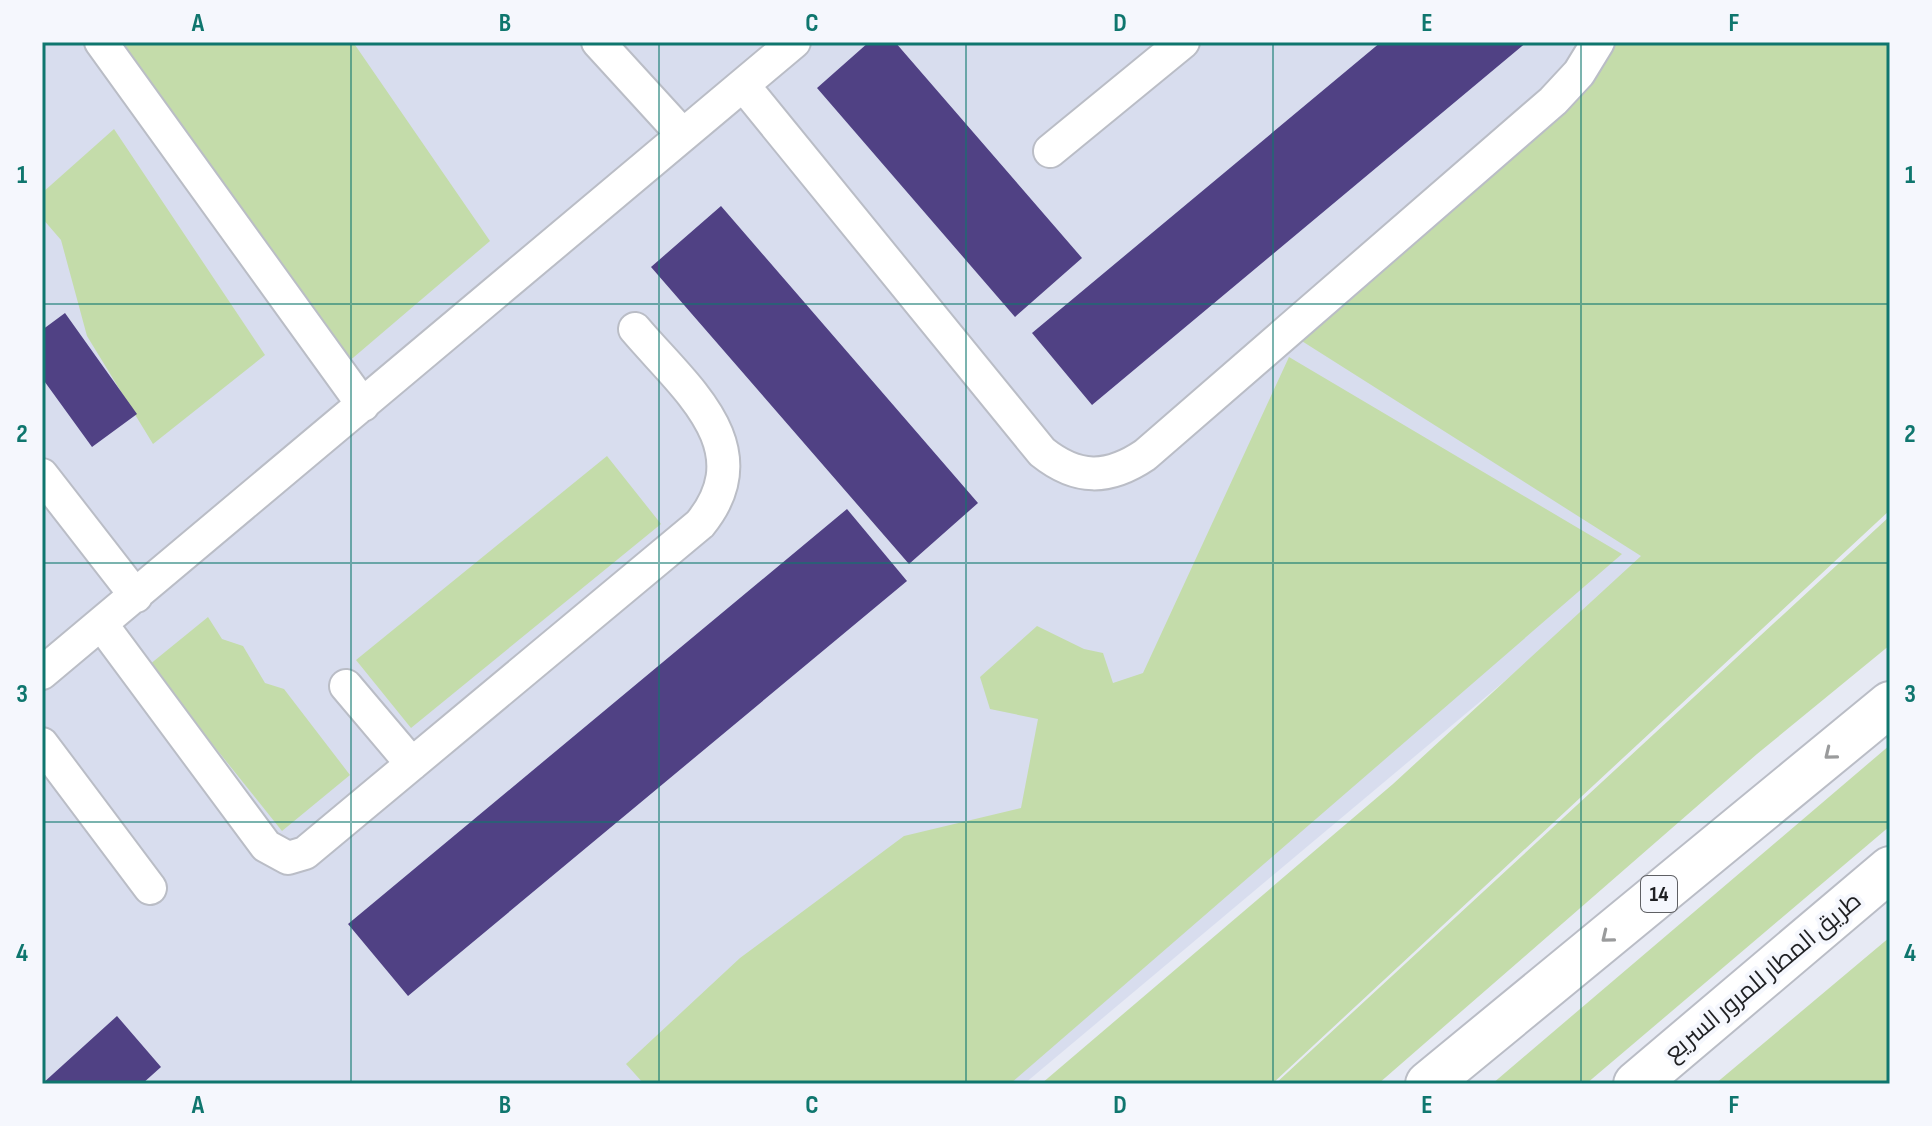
<svg xmlns="http://www.w3.org/2000/svg" width="1932" height="1126" font-family="'Sofia Sans Condensed',Cairo,sans-serif">
	<style>
		.built { fill: #d8ddee }
		.green { fill: #c4dcaa }
		.building { fill: #504184 }
		.lines { fill: none; stroke-linecap: round; stroke-linejoin: round }
		.minor-casing { stroke: #babdc6; stroke-width: 36 }
		.highway-casing { stroke: #babdc6; stroke-width: 48 }
		.minor { stroke: #fff; stroke-width: 32 }
		.highway { stroke: #fff; stroke-width: 44 }
		.oneway { stroke: #9a9b9c }
		.grid { fill: none; stroke: #0f766e; stroke-width: 2; stroke-opacity: 0.55 }
		.labels { text-anchor: middle; dominant-baseline: central; stroke-width: 8; stroke-linejoin: round; paint-order: stroke }
		.shield { fill: #f5f7fd; stroke: #5f6064; stroke-width: 2 }
		.shield-label { font-size: 22px; font-weight: bold; fill: #1f2023 }
		.street-label { font-size: 24px; fill: #1f2023; stroke: #f5f7fd }
		.neatline { fill: none; stroke: #0f766e; stroke-width: 3 }
		.grid-label { font-size: 26px; text-anchor: middle; font-weight: bold; fill: #0f766e }
	</style>
	<rect width="100%" height="100%" fill="#e7eaf4"/>
	<path class="built" d="M42,42H1890V358L1024,1084H42Z"/>
	<path class="green" d="M121,42H353L490,241L347,363Z
		M1619,42H1890V510L1272,1084H1041L1393,784L1641,556L1286,331Z
		M114,129L265,355L153,444L87,336L61,240L42,218V193Z
		M1289,357L1622,554L1010,1084H644L626,1064L740,958L904,836L1021,808L1038,719L990,709L980,677L1037,626L1084,649L1103,653L1113,683L1143,673Z
		M607,456L661,524L411,728L356,660Z
		M1890,516V645L1757,754L1378,1084H1275Z
		M208,617L222,639L243,646L265,683L284,689L350,775L282,831L149,665Z
		M1890,745V826L1586,1084H1492Z
		M1890,937V1084H1715Z"/>
	<path class="building" d="M869,42H895L1082,258L1015,317L817,88Z
		M1381,42H1527L1092,405L1032,333Z
		M721,206L978,503L909,564L651,267Z
		M65,313L137,414L92,447L42,378V330Z
		M847,509L907,581L408,996L348,924Z
		M117,1016L161,1067L142,1084H42Z"/>
	<g class="lines">
		<defs>
			<path id="minor" d="M101,42L363,405
				M598,42L683,135
				M743,85L1042,452C1077,480 1108,480 1145,455L1553,101L1579,73L1598,42
				M1050,151L1183,42
				M42,475L136,596
				M102,625L266,846L288,858L305,853L700,524C763,447 684,387 635,329
				M42,673L794,42
				M346,686L412,764
				M42,744L150,888"/>
			<path id="highway" d="M1428,1084L1890,704
				M1636,1084L1890,869"/>
		</defs>
		<use href="#minor" class="minor-casing"/>
		<use href="#highway" class="highway-casing"/>
		<use href="#minor" class="minor"/>
		<use href="#highway" class="highway"/>
	</g>
	<defs><path id="oneway-chevron" d="M-2-3.5L2.5 0L-2 3.5" fill="none" stroke-width="1.6" stroke-linecap="round" stroke-linejoin="round" transform="scale(2)"/></defs>
	<g class="oneway">
		<use href="#oneway-chevron" transform="translate(1830 754) rotate(141)"/>
		<use href="#oneway-chevron" transform="translate(1607 937) rotate(141)"/>
	</g>
	<path class="grid" d="M351,42V1084M659,42V1084M966,42V1084M1273,42V1084M1581,42V1084M42,304H1890M42,563H1890M42,822H1890"/>
	<g class="labels">
		<rect class="shield" x="1641" y="876" width="36" height="36" rx="6"/>
		<g class="shield-label">
			<text x="1659" y="894">14</text>
		</g>
		<g class="street-label">
			<text transform="translate(1763 977) rotate(-40)">طريق المطار للمرور السريع</text>
		</g>
	</g>
	<rect width="1932" height="1126" fill="none" stroke="#f5f7fd" stroke-width="88"/>
	<rect x="44" y="44" width="1844" height="1038" class="neatline"/>
	<g class="grid-label">
		<text x="198" y="31">A</text>
		<text x="505" y="31">B</text>
		<text x="812" y="31">C</text>
		<text x="1120" y="31">D</text>
		<text x="1427" y="31">E</text>
		<text x="1734" y="31">F</text>
		<text x="22" y="183">1</text>
		<text x="1910" y="183">1</text>
		<text x="22" y="442">2</text>
		<text x="1910" y="442">2</text>
		<text x="22" y="702">3</text>
		<text x="1910" y="702">3</text>
		<text x="22" y="961">4</text>
		<text x="1910" y="961">4</text>
		<text x="198" y="1113">A</text>
		<text x="505" y="1113">B</text>
		<text x="812" y="1113">C</text>
		<text x="1120" y="1113">D</text>
		<text x="1427" y="1113">E</text>
		<text x="1734" y="1113">F</text>
	</g>
</svg>
